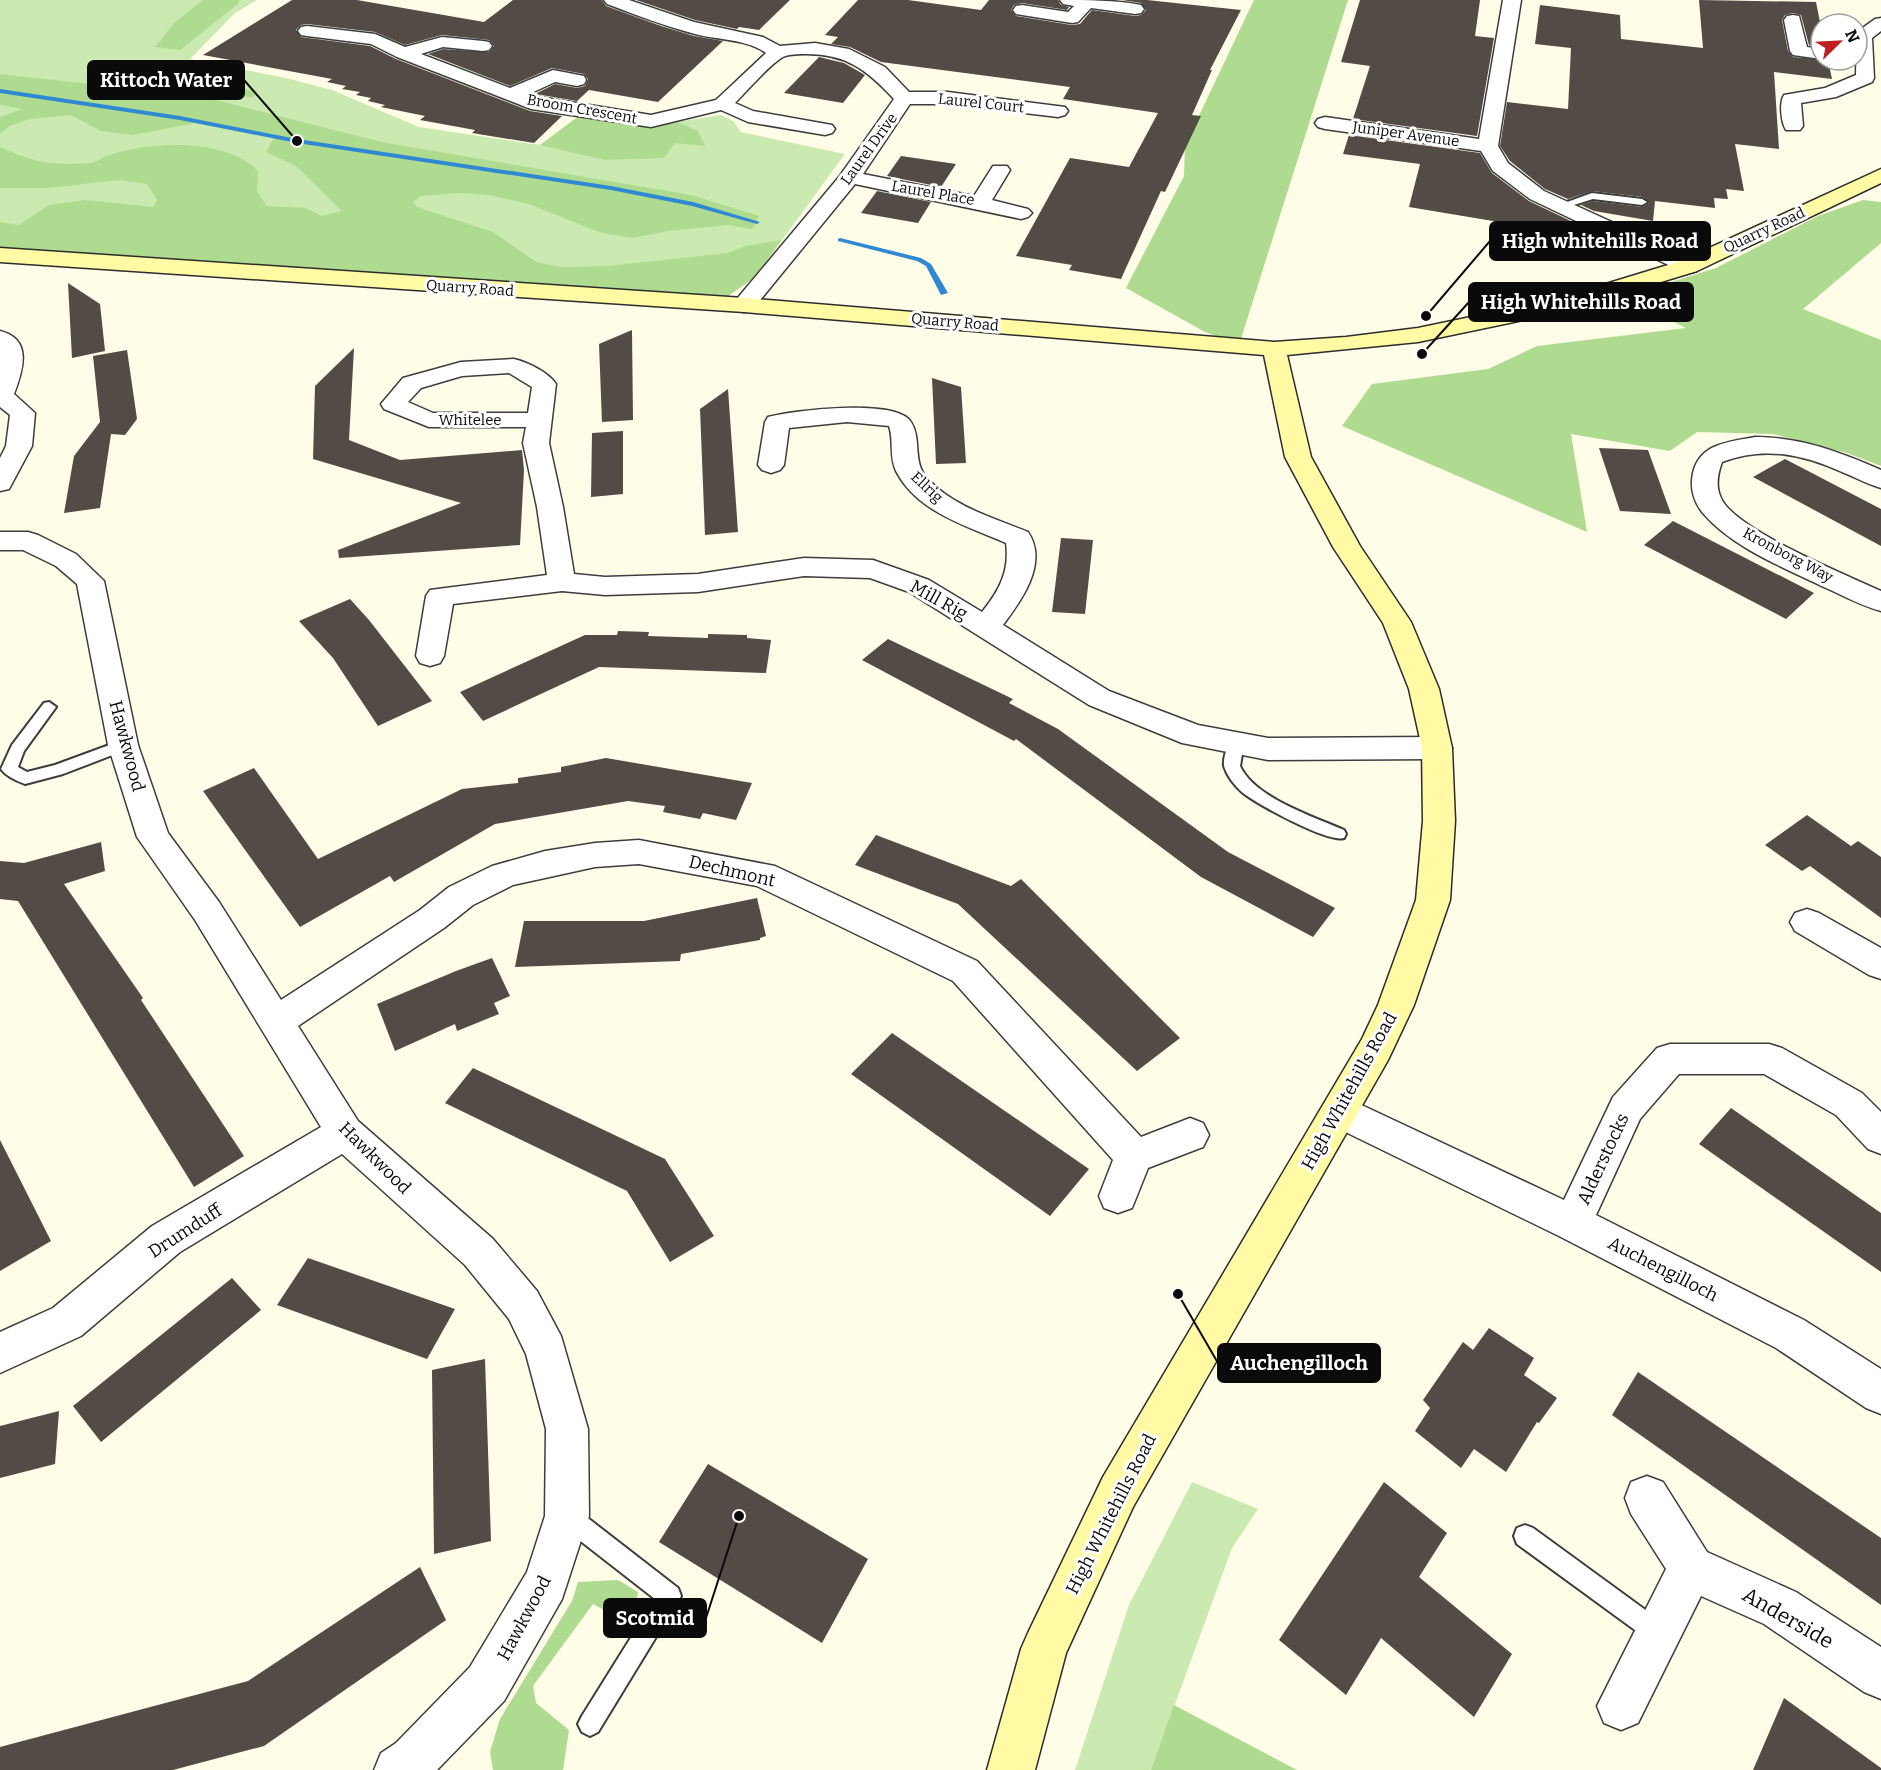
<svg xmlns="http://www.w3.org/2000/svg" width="1881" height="1770" font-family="Bitter,serif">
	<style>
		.green { fill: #cbeab1 }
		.forest { fill: #aedb90 }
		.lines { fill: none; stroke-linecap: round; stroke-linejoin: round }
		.stream { fill: #2f88d2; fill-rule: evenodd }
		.building { fill: #534c46 }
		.lane-casing { stroke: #3d3d3d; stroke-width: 4 }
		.street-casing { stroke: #3d3d3d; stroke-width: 3 }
		.secondary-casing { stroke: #2c2c2c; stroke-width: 3 }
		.lane { fill: #fff; fill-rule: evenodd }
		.street { fill: #fff; fill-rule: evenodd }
		.secondary { fill: #fffaa3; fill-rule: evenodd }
		.labels { text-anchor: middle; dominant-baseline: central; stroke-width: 6; stroke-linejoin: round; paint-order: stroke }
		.far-street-label { font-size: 15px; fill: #0a0a0a; stroke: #fff }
		.street-label { font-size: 18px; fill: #0a0a0a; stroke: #fff }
		.near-street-label { font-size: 21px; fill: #0a0a0a; stroke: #fff }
		.leader { fill: none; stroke: #0a0a0a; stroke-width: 2 }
		.callout-dot { fill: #0a0a0a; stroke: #fff; stroke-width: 2 }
		.callout { fill: #0a0a0a; stroke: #0a0a0a; stroke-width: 2 }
		.callout-label { font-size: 20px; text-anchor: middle; font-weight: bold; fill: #fff }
	</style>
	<rect width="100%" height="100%" fill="#fffce8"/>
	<path class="green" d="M0,0H257L235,13L190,59L286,78L332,90L419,127L540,145L579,116L644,127L721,115L733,121L741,132L845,154L755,277L728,296H705L0,248Z
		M1192,1482L1258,1509L1232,1548L1151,1770H1075L1129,1605Z"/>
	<path class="forest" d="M203,0H239V3L180,50L155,47L174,23Z
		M1254,0H1348L1239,345L1205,332L1126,288L1184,176L1185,145Z
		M0,74L134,89L168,88L185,81L258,91L253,97L211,95L216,100L381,142L691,195L759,216L752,229L728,225L668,231L633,238L599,232L529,204L489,195L458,193L421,196L413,202L417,207L493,232L536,262L561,267L608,266L728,253L746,246L781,240L755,277L728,296H705L0,248V222L19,225L49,205L85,200L153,207L157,200L147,184L119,180L49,188H0V147C33,162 52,166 89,163C96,163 102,157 110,155C150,141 227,138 258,171L257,191L267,206L305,208L322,216L342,211L296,166L266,152L276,134L196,123L133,135L101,131L71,115L29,119L10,126L0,134V117L22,109L0,105Z
		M579,116L644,127L677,122L698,131L705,146L675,143L664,158L605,160L540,145Z
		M1863,200L1881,202V243L1803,309L1881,340V466L1847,453L1773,434L1697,432L1670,451L1571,434L1587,532L1342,426L1372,384L1488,369L1537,346L1686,328L1623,297L1716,268L1818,216Z
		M618,1580L638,1592L633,1626L593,1604L533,1686L536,1703L569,1730L563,1770H493L490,1752L500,1719L572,1601L578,1582Z
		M1174,1705L1297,1770H1151Z"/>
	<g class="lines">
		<path class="stream" d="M0,89L180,116L297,139L611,186L693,202L760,222L757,224L692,206L611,190L297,143L180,120L0,93Z
			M840,238L921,258L931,264L948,293L941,295L926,266L917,261L838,241V239Z"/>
	</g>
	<path class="building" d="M292,0H357L484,22L513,0H602L606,6L661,26L694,36L723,41L658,102L589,90L577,101L535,94L555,84L577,88L585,86L588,79L584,74L552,68L510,86L428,54L443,49L489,52L494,46L489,40L442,35L405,45L375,32L307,24L301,25L296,30L301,37L370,46L396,59L530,111L562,116L534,143L472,133L475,130L420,120L425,116L381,107L385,105L368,101L371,98L356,95L360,92L342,89L346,86L327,82L332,79L203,55Z
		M636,0H790L759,30L739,27L737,29L695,20Z
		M858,0H908L981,10L989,0H1058L1061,5L1069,7L1067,10L1022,3L1014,5L1011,10L1016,16L1072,25L1080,24L1092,10L1135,16L1141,15L1146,10L1141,3L1122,0H1147L1241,10L1210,70H1212L1192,115L1201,116L1165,192L1161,191L1121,279L1069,270L1072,265L1016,256L1070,158L1129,167L1158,113L1063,99L1070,87L881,62L850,47L831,44L838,37L825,35Z
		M1360,0H1480L1475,36L1494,38L1477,136L1353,119L1370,66L1341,62Z
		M1699,0L1816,2L1821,27V47L1809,45L1801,15L1793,13L1785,15L1782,20L1788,51L1793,57L1828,60L1832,79L1774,72L1779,149L1735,144L1744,191L1726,189L1728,199L1714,198L1715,208L1655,201L1653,221L1594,211L1581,205L1593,201L1642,207L1649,203L1643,197L1592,191L1568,199L1545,189L1510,161L1500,146L1507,102L1568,109L1571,48L1535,44L1540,5L1620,15L1621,39L1703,48Z
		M819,57L844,63L865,75L843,103L784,93Z
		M1349,135L1480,153L1492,173L1529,201L1577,224L1576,245L1546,241V233L1499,227V222L1409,207L1420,164L1343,154Z
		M901,156L956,164L941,187L887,176Z
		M877,191L931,202L918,223L861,213Z
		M68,283L100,304L105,351L72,358Z
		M632,330L633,420L602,422L599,344Z
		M354,348L349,440L400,460L522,450L524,470L520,545L339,558L338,550L461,503L313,459L315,386Z
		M127,350L137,419L125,435L111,434L100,508L64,513L74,456L100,422L93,356Z
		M932,378L961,387L966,463L936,464Z
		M728,389L738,532L705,535L700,409Z
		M623,431V494L591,497L592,433Z
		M1599,448L1648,450L1671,514L1620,511Z
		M1785,459L1881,509V546L1753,477Z
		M1673,521L1814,593L1786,619L1644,545Z
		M1061,538L1093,540L1085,614L1052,612Z
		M350,599L369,620L432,701L378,726L333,658L299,621Z
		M618,631L649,632L648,636L708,638V634L747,635V638L771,640L766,673L599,667L483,721L460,692L585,635H617Z
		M888,639L1013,699L1009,703L1058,729L1228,852L1335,908L1313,937L1201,877L1016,739L1014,741L862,660Z
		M606,758L752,783L736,820L703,813L700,819L663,812L665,806L628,801L495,824L394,882L390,876L300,927L203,791L254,768L318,859L462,789L518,783V778L561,772V767Z
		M1807,815L1851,846L1858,841L1881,857V918L1810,866L1802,871L1765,845Z
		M876,835L1011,886L1021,879L1180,1038L1137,1071L958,904L855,865Z
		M101,842L105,871L64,884L143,998L141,1000L244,1156L194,1187L18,901L0,899V861L24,863Z
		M757,898L766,936L760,938V940L681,954L680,961L515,967L524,921H644Z
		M492,958L510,996L494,1003L499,1014L457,1031L455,1024L395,1051L377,1004L456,971Z
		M892,1033L1089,1169L1050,1216L851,1074Z
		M473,1068L665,1159L714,1236L670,1262L627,1191L445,1103Z
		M1731,1108L1881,1213V1272L1699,1144Z
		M0,1140L51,1241L0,1271Z
		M308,1258L455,1309L427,1359L277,1305Z
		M232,1278L261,1310L101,1442L73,1406Z
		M1489,1328L1534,1358L1524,1375L1557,1398L1539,1423L1537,1422L1506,1472L1474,1449L1461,1468L1415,1431L1430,1408L1423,1400L1463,1342L1473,1350Z
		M485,1359L491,1541L434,1554L432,1370Z
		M1638,1372L1881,1538V1605L1612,1415Z
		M59,1411L55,1464L0,1478V1426Z
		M708,1464L868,1559L822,1643L659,1542Z
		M1384,1482L1447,1533L1419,1577L1512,1654L1474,1717L1381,1638L1346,1695L1279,1640Z
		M420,1567L446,1620L264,1746L173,1770H0V1747L248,1681Z
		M1784,1698L1881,1768V1770H1753Z"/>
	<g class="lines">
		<defs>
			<path id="lane" d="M1592,193L1642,199L1647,202L1642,205L1593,199L1561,209L1556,206Z
				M49,702L56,707L24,751L18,767L27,772L55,765L123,740L128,741L131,745L128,749L63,774L25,784C17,781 6,776 1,769L12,745L44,703Z
				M1236,738L1241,739L1244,743L1240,766C1255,798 1312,816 1344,830L1346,834L1344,838C1328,843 1257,804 1243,793C1235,786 1227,776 1224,766C1223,759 1227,746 1231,739Z
				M568,1506L576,1509L678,1588L681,1596L598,1732L590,1736L582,1732L578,1724L582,1716L655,1599L560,1525L557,1517L560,1509Z
				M1525,1525L1533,1528L1666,1625L1670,1633L1666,1641L1658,1645L1650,1641L1517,1544L1514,1536L1517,1528Z"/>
			<path id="street" d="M604,0H629L694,22L763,37L780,46L815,43L849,49L885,67L909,92H948L1065,107L1068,111L1065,115L1058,117L948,104H910L863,174L974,196L993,166H1007L1010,170L992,200L1028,209L1032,213L1028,217L1021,219L855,184L752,310L744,312L736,310L733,305L736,300L839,177L894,99C867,70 847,54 806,54C799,54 789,54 783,57C770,64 747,91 735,103L753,111L832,125L835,129L832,133L825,135L748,122L721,110L651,127L531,109L397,57L371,44L307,36L301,35L298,31L301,27L307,26L375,34L405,47L442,37L483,41L489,42L492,46L489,50L483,51L443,47L421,54L510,88L553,70L584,76L586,80L584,84L577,86L555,82L527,95L651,115L716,100L766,53C747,39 717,40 695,34C665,26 636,15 607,4Z
				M1060,0C1087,0 1115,0 1141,5L1144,9L1141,13L1135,14L1091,8L1078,22L1072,23L1022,15L1016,14L1013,10L1016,6L1022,5L1068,12L1074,6L1063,4Z
				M1503,0H1521L1498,146L1508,163L1544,191L1697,261L1700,266L1697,271L1689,273L1681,271L1530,199L1493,171L1481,151L1325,129L1318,127L1315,123L1318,119L1325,117L1479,139Z
				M1793,15L1799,16L1807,47L1821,49V59L1793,55L1790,51L1784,20L1787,16Z
				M1881,18V31L1872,38L1874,78L1872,82L1836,97L1801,103L1803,126L1800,130H1786C1781,122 1779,103 1784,95L1825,88L1856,75L1857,32L1875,19Z
				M0,331C33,339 23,370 14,394L35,413L32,446L9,489L0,491V458L6,446L10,415L0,407Z
				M514,359C527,362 548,372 556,384L549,443L563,507L574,574L605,577L698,574L804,558L873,560L929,580L982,612C999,591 1010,571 1006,543C967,526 917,512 896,471C889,457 894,440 889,426L847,422L789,428L784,465L780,470L771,473L762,470L758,465L765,422L768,417C794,410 897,398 911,422C922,439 912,462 927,478C953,507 994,518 1028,532C1049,563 1021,601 1003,625L1109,691L1198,725L1268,738L1437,737L1448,740L1452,748L1448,756L1437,759L1268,760L1182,743L1089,705L909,592L870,578L804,576L698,592L605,595L562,591L453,604L444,656L440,663L430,666L420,663L416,656L426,596L430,590L547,575L537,507L523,443L526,427H429L384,409L381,404L403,378L461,362ZM509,373L532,387L528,413H433L408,402L421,388L462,376Z
				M1755,437C1800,437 1840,452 1881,470V488C1867,484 1855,477 1842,472C1802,454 1764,446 1722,462C1718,473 1715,486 1721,498C1735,530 1847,575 1881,591V611C1862,606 1844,596 1826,588C1785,568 1732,548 1702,512C1693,500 1690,487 1693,473C1700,443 1729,442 1755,437Z
				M0,532H28L38,535L76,554L104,581L138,745L168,833L219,902L281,1000L420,910L449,887L492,866L545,851L595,843L639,840L775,866L977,961L1141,1137L1190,1118L1203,1123L1209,1135L1203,1147L1148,1168L1132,1208L1118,1213L1104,1208L1099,1196L1113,1160L953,981L757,886L639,864L595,867L513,885L473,905L444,928L298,1026L358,1121L493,1239L537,1291L561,1336L588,1429L589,1516L562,1599L504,1701L437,1770H374L381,1753L396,1743L470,1667L527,1572L545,1516L546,1429L526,1354L509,1319L465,1265L342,1154L180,1252L81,1336L0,1373V1332L53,1308L152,1226L321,1127L195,920L137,837L108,745L77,584L56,566L23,550H0Z
				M1807,909L1819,913L1881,948V979L1869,975L1795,931L1790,922L1795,913Z
				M1670,1044H1769L1782,1048L1862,1093L1881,1112V1154L1868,1149L1836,1115L1764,1074H1679L1640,1119L1596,1215L1804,1320L1881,1369V1414L1866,1408L1776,1348L1559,1236L1327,1123L1321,1112L1327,1101L1340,1096L1353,1101L1564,1200L1613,1097L1657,1048Z
				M1647,1476L1663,1482L1707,1552L1796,1592L1881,1647V1699L1864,1692L1764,1624L1701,1596L1638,1723L1621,1730L1604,1723L1597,1706L1666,1569L1631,1514L1625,1498L1631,1482Z"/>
			<path id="secondary" d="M1881,169V183L1697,271L1566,311L1418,342L1287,355L1311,457L1360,546L1411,622L1439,689L1452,748L1455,821L1450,900L1414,1005L1388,1060L1133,1507L1066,1653L1035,1770H987L1021,1649L1028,1633L1103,1477L1362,1039L1378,1005L1416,900L1423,821L1422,748L1409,689L1383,623L1333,547L1285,457L1264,355L744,312L0,262V248L744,298L1274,342L1346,337L1418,328L1553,300L1681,261Z"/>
		</defs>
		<use href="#lane" class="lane-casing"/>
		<use href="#street" class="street-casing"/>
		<use href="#secondary" class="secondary-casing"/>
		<use href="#lane" class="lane"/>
		<use href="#street" class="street"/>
		<use href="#secondary" class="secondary"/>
	</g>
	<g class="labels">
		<g class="far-street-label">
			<text transform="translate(981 103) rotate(6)">Laurel Court</text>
			<text transform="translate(582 109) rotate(10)">Broom Crescent</text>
			<text transform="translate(1406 134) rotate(8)">Juniper Avenue</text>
			<text transform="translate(869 149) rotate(-54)">Laurel Drive</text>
			<text transform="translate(933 193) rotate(10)">Laurel Place</text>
			<text transform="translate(1764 230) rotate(-25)">Quarry Road</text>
			<text transform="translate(470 288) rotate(4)">Quarry Road</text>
			<text transform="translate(955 322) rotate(5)">Quarry Road</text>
			<text x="470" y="420">Whitelee</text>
			<text transform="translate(927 487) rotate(43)">Ellrig</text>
			<text transform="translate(1788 555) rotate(28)">Kronborg Way</text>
		</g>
		<g class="street-label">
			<text transform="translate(939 600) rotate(29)">Mill Rig</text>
			<text transform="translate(127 746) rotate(75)">Hawkwood</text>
			<text transform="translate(732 871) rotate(13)">Dechmont</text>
			<text transform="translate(1349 1091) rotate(-61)">High Whitehills Road</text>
			<text transform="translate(375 1158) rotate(45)">Hawkwood</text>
			<text transform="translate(1603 1159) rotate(-65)">Alderstocks</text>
			<text transform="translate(185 1231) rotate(-33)">Drumduff</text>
			<text transform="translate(1663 1269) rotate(27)">Auchengilloch</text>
			<text transform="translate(1111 1514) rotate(-63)">High Whitehills Road</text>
			<text transform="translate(524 1618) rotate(-62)">Hawkwood</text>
		</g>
		<g class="near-street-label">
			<text transform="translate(1788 1618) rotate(30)">Anderside</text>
		</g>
	</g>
	<path class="leader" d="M297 141L244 80M1426 316L1490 241M1422 354L1469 302M1178 1294L1218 1363M739 1516L706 1618"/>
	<g class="callout-dot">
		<circle cx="297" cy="141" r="6"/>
		<circle cx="1426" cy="316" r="6"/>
		<circle cx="1422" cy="354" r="6"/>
		<circle cx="1178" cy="1294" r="6"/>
		<circle cx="739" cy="1516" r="6"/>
	</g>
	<g class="callout">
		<rect x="88" y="61" width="156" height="38" rx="6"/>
		<rect x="1490" y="222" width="220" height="38" rx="6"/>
		<rect x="1469" y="283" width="224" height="38" rx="6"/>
		<rect x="1218" y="1344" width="162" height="38" rx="6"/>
		<rect x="604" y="1599" width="102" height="38" rx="6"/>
	</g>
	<g class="callout-label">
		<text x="166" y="87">Kittoch Water</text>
		<text x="1600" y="248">High whitehills Road</text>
		<text x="1581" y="309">High Whitehills Road</text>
		<text x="1299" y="1370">Auchengilloch</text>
		<text x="655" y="1625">Scotmid</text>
	</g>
	<g transform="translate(1839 42) rotate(66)"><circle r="28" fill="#ffffff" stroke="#9d9d9d" stroke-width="1.5"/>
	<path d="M0-4.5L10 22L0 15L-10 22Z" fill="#bf1f1e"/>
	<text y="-9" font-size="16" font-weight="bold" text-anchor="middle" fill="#0a0a0a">N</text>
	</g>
</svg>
